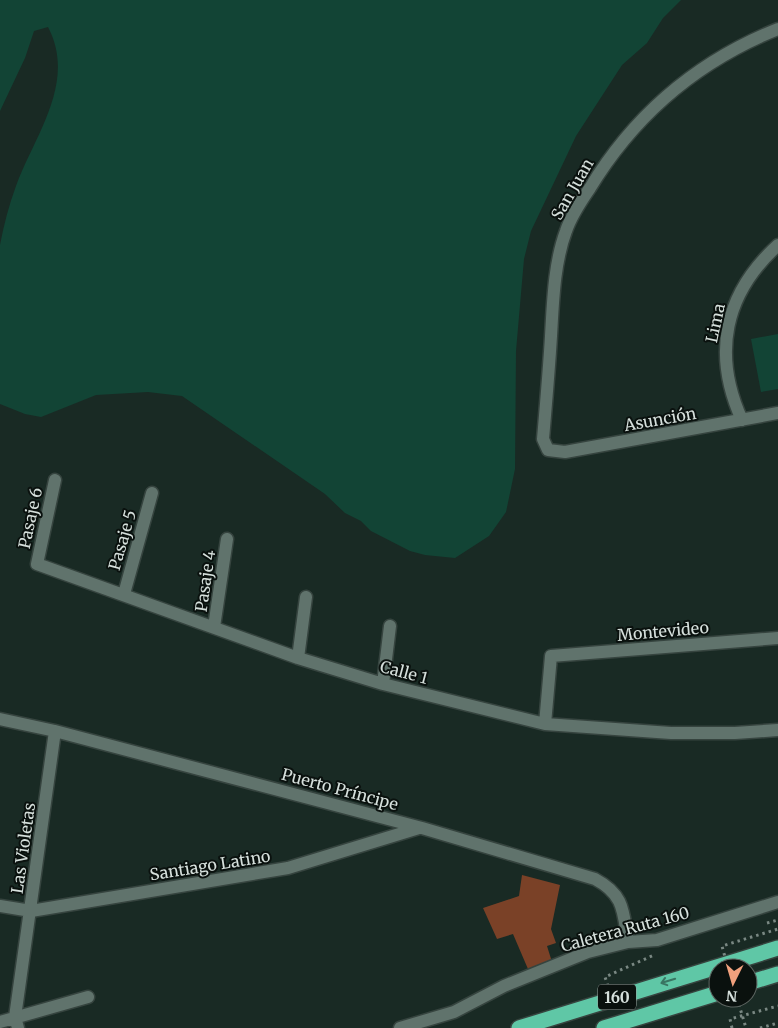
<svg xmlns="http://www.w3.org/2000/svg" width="778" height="1028" font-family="Merriweather,serif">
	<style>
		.green { fill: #124435 }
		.building { fill: #7a4127 }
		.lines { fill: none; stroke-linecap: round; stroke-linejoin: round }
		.minor-casing { stroke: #36443f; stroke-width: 15 }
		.highway-casing { stroke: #36443f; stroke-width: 18 }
		.path { stroke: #7a8883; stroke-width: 3; stroke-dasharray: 2.5 4; stroke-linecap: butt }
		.minor { stroke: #60736c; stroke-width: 12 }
		.highway { stroke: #5fc7a6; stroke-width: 15 }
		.path-bridge { stroke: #7a8883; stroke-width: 3; stroke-dasharray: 2.5 4; stroke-linecap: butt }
		.oneway { stroke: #397562 }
		.labels { text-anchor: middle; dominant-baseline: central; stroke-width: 4; stroke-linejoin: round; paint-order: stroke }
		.shield { fill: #0a110e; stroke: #99a29e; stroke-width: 1 }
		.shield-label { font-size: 15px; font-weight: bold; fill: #d6e0dc }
		.street-label { font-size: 16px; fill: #d6e0dc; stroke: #0a110e }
	</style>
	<rect width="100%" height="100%" fill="#192a24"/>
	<path class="green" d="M0,0H681L663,18L647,43L622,65L576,136L531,231L524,259L516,351L515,469L506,512L489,536L455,558L425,555L410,551L371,531L361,521L345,513L325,494L182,396L148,392L96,395L41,417L25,414L0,404V245C4,224 9,205 16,186C35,135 77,82 48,27L34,31L25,58L0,111Z
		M778,334V389L761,392L751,339Z"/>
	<path class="building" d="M522,875L560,885L551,929L556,943L547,946L552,962L528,969L513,934L497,939L483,908L519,896Z"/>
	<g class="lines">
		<defs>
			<path id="minor" d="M778,29C698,61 635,114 590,188C581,201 571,216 566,231C554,263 553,302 551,336C549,370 546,404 543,439L548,450L565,452L778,413
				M742,420C712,354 724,294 778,245
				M55,480L37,564L298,658L383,684L545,724L671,733H735L778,730
				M124,594L152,493
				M214,627L227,539
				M298,658L306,597
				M383,684L390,626
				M0,719L55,731L422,828L595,879C625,895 623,912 628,942
				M545,724L551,656L778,638
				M0,906L31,911L288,868L419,828
				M0,1022L88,997
				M18,1028L15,1017L55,731
				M400,1028L454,1012L504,986L588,952L628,942L657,940L778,902"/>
			<path id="highway" d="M748,983L778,974
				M519,1028L778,948
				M604,1028L718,993"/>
		</defs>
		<use href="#minor" class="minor-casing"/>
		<use href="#highway" class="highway-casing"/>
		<path class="path" d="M767,923L778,920
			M608,986L605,977L654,955
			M732,1028L730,1019L778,1006
			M760,1028L778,1023"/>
		<use href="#minor" class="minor"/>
		<use href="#highway" class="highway"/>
		<path class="path-bridge" d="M728,968L722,946L778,929
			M737,998L746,1028"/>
	</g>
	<defs><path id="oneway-shaft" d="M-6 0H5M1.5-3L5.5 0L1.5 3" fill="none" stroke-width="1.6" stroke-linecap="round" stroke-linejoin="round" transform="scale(1.25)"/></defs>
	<use class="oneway" href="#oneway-shaft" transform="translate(668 981) rotate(163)"/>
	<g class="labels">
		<rect class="shield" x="598" y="984.5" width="38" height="25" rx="4"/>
		<g class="shield-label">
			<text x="617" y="997">160</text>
		</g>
		<g class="street-label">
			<text transform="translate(572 189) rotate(-60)">San Juan</text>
			<text transform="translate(715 323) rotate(-78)">Lima</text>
			<text transform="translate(660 419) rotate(-10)">Asunción</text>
			<text transform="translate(30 518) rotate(-78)">Pasaje 6</text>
			<text transform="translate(122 540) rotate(-74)">Pasaje 5</text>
			<text transform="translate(205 581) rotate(-82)">Pasaje 4</text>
			<text transform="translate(663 631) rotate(-5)">Montevideo</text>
			<text transform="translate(404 672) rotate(15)">Calle 1</text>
			<text transform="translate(340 789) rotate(15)">Puerto Príncipe</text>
			<text transform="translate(23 848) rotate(-82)">Las Violetas</text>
			<text transform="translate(210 865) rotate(-9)">Santiago Latino</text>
			<text transform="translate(625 929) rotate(-15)">Caletera Ruta 160</text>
		</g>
	</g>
	<g transform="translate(733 983) rotate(185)"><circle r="24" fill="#0a110e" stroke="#5c6460"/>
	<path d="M0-4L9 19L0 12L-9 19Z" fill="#f1a17d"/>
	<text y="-8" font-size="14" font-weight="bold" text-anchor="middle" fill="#d6e0dc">N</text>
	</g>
</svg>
